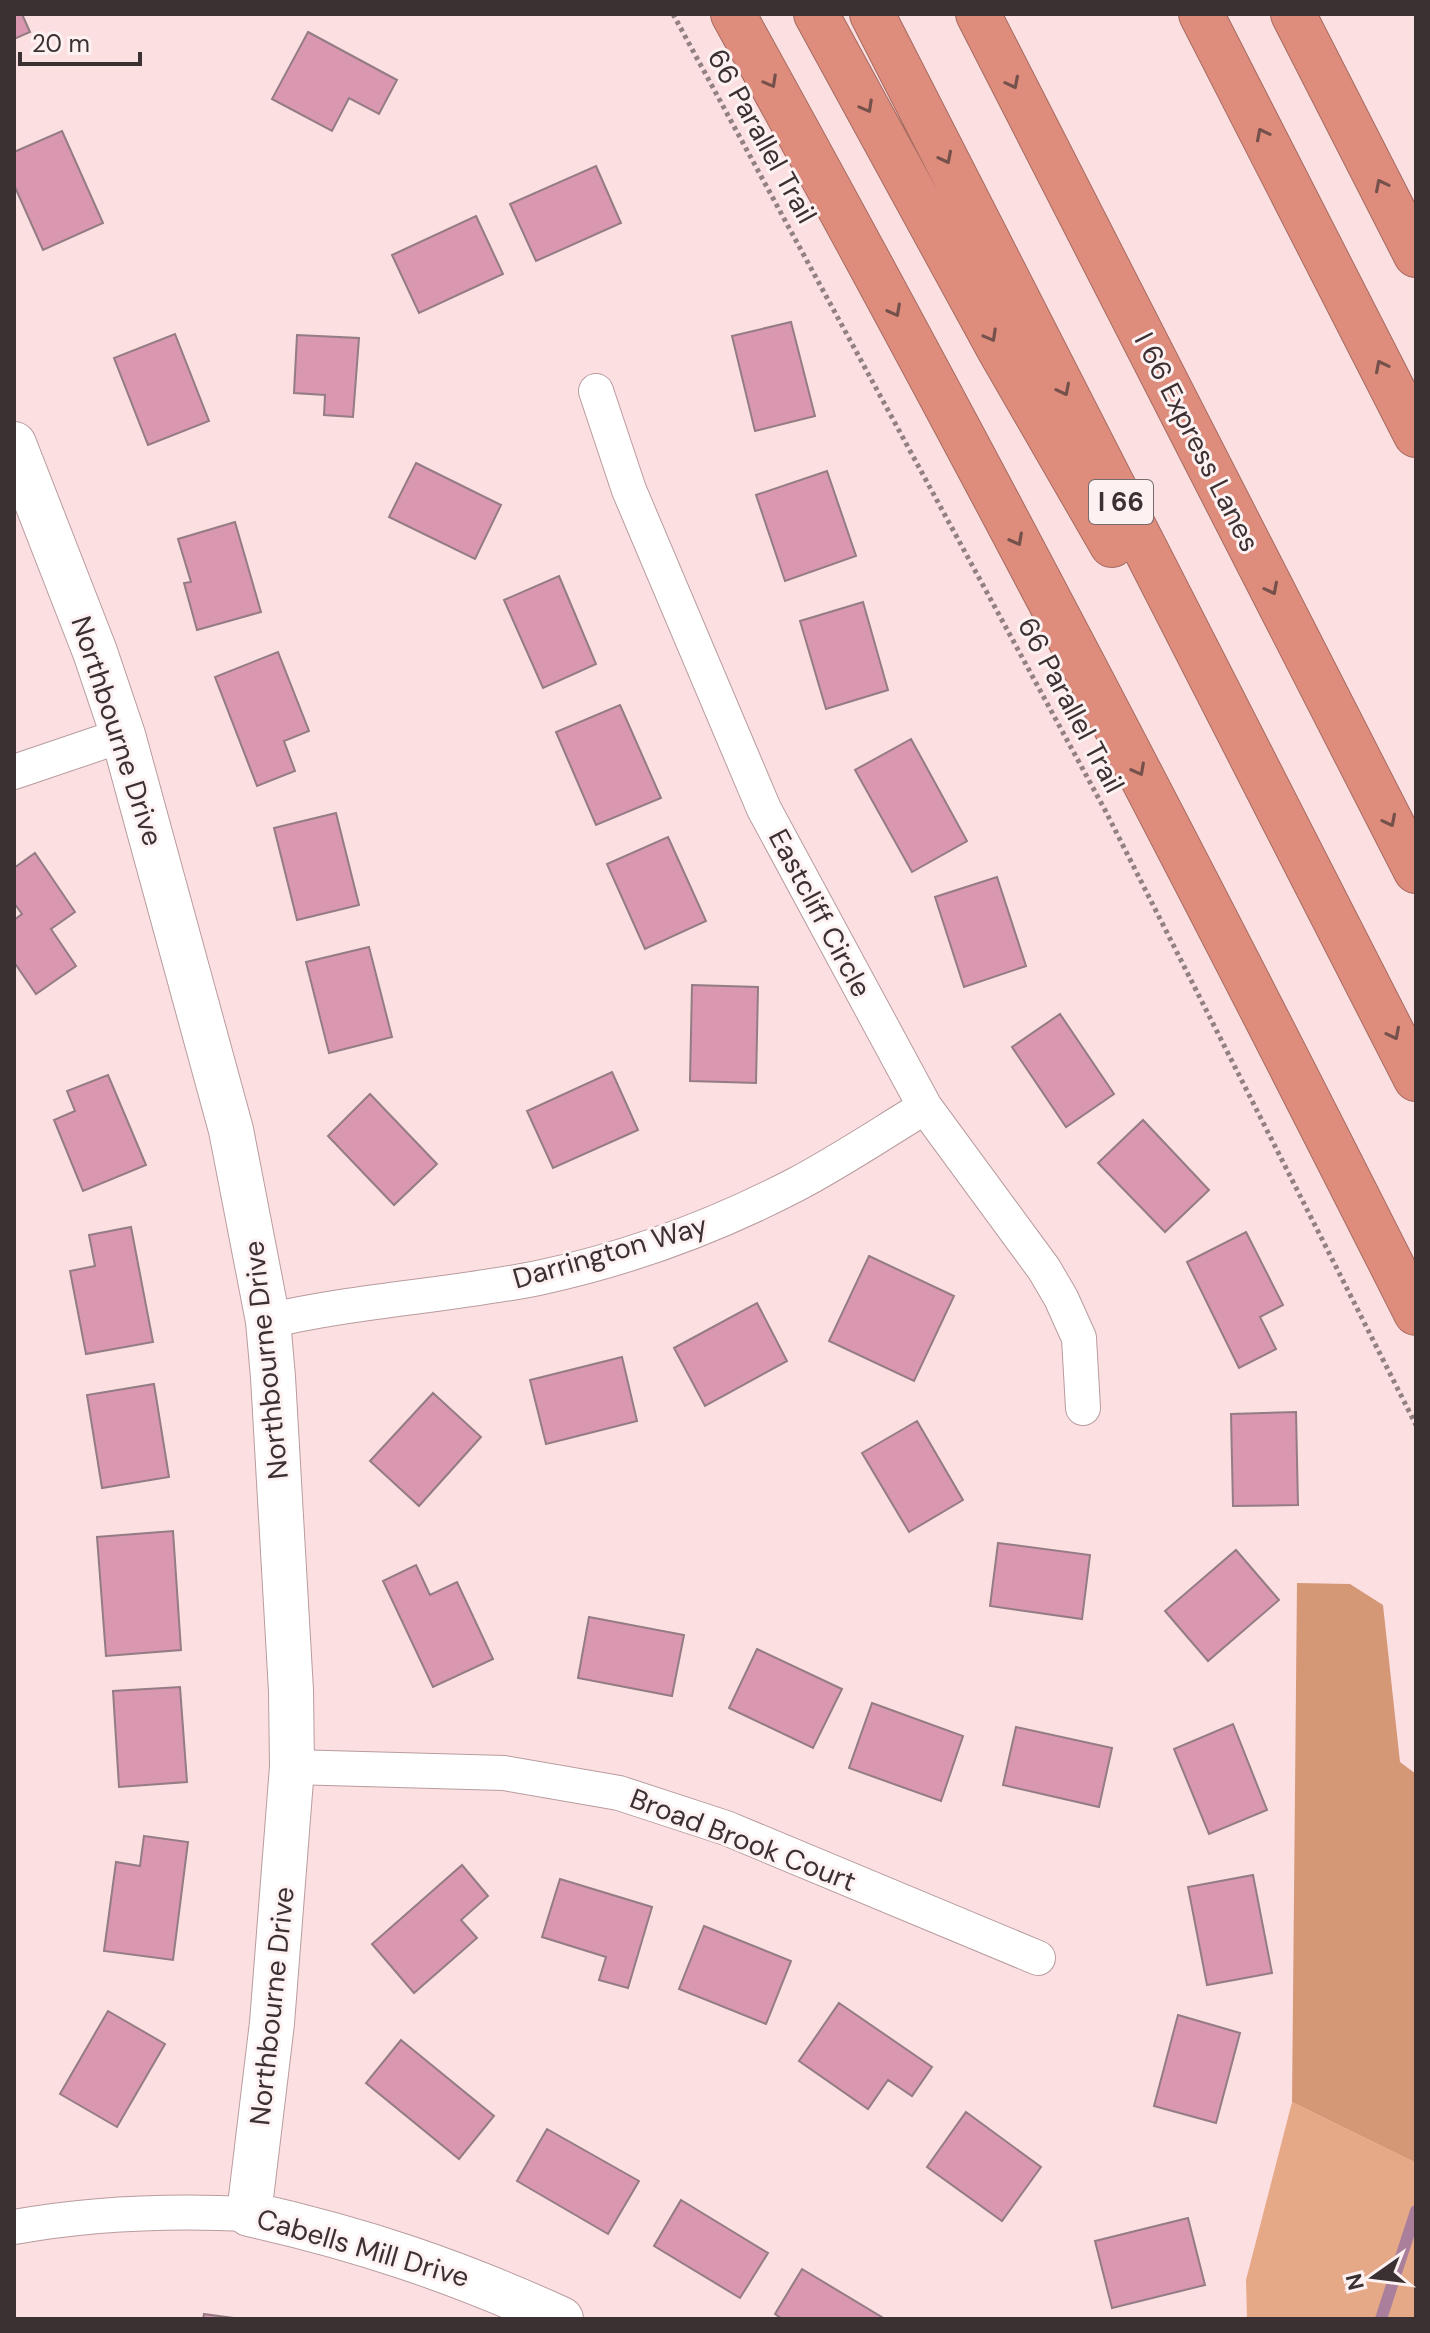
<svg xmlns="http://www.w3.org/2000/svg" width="1430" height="2333" font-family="'DM Sans',sans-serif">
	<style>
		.green { fill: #e6a988 }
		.forest { fill: #d59877 }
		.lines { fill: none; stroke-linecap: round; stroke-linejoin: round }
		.stream { stroke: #aa7f9c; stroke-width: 12 }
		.building { fill: #d997b0; stroke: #947c84; stroke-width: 2 }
		.minor-casing { stroke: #b89c9e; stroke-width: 36 }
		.tertiary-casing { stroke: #b89c9e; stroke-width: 46 }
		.motorway-casing { stroke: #a56c62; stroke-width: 46 }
		.path { stroke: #938082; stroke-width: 5; stroke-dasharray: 4 4; stroke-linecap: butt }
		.minor { stroke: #fff; stroke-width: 34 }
		.tertiary { stroke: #fff; stroke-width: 44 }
		.motorway { stroke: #de8c7c; stroke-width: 44 }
		.oneway { stroke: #75514c }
		.labels { text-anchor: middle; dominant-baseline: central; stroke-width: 6; stroke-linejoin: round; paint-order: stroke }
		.shield { fill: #fdf1f2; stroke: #766b6c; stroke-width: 2 }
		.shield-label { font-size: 26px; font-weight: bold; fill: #3c3132 }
		.street-label { font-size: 28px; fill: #3c3132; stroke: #fdf1f2 }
	</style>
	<rect width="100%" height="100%" fill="#fcdfe1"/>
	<path class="green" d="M1292,2102L1416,2163V2319H1247L1246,2280Z"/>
	<path class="forest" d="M1297,1583L1350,1584L1383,1605L1400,1762L1416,1774V2163L1292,2102Z"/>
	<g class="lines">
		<path class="stream" d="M1381,2319L1416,2211"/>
	</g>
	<path class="building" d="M14,14H22L30,32L14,39Z
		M308,32L397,80L379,114L349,98L332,131L272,99Z
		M62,131L103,223L43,250L14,185V152Z
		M596,166L621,223L536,261L510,204Z
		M476,216L503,274L419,313L392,255Z
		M791,322L815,416L755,431L732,336Z
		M175,334L209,421L148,445L114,358Z
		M297,335L359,338L353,417L324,415L325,395L294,393Z
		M416,463L501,505L475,559L389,517Z
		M827,471L856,556L785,581L756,495Z
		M235,522L261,612L197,630L184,583L191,582L178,539Z
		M559,576L596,664L543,688L504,600Z
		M863,602L888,690L826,709L800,621Z
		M278,652L309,731L284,741L295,771L257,786L215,677Z
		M620,705L661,798L596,825L556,732Z
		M911,739L967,841L912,872L855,770Z
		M336,813L359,905L297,920L274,828Z
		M668,837L706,921L645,949L607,864Z
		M35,853L75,912L51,929L76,966L36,994L14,962V920L22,914L14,903V868Z
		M997,877L1026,966L964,987L935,897Z
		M369,947L392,1037L329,1053L306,962Z
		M692,985L758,987L756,1083L690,1081Z
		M1060,1014L1114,1094L1066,1127L1012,1047Z
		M612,1072L638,1130L553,1168L527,1111Z
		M108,1075L146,1165L83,1191L54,1120L75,1111L67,1091Z
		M370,1094L437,1164L394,1205L328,1136Z
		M1143,1120L1209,1190L1165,1232L1098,1163Z
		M131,1227L153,1342L86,1354L70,1271L95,1266L89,1235Z
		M1246,1232L1283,1305L1260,1317L1276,1349L1239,1368L1187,1262Z
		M869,1256L954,1296L914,1381L829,1341Z
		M757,1303L787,1361L705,1406L674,1348Z
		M622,1357L637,1421L546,1444L530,1380Z
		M154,1384L169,1477L102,1488L87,1395Z
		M433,1393L481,1437L419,1506L370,1461Z
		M1296,1412L1298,1505L1233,1506L1231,1414Z
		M917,1421L963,1500L909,1532L862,1453Z
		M173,1531L181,1650L106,1656L97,1537Z
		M998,1543L1090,1555L1082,1619L990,1606Z
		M1236,1550L1279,1600L1208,1661L1165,1611Z
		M416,1565L430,1595L457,1582L493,1659L433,1687L383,1581Z
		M589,1617L684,1635L672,1696L578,1678Z
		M757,1649L842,1689L813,1748L729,1708Z
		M180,1687L187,1782L119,1787L113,1691Z
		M872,1703L963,1736L941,1801L849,1768Z
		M1233,1724L1267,1810L1209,1834L1174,1749Z
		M1016,1727L1112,1748L1099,1807L1003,1785Z
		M144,1836L188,1842L173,1960L104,1951L116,1862L140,1866Z
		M462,1865L488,1896L461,1920L477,1938L414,1993L372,1944Z
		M1253,1875L1272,1973L1207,1985L1188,1887Z
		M560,1879L652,1907L628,1988L599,1980L606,1957L542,1937Z
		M704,1926L791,1961L766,2024L679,1989Z
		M839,2003L932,2067L912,2096L888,2080L868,2109L799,2061Z
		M108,2011L165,2044L117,2127L60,2094Z
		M1178,2015L1240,2033L1216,2123L1154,2106Z
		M401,2040L494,2116L459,2159L366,2083Z
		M966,2112L1041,2167L1002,2221L927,2167Z
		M547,2129L639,2181L608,2234L517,2181Z
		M681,2200L768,2253L740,2298L654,2246Z
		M1188,2218L1205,2285L1112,2308L1095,2241Z
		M802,2269L885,2319H782L775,2314Z
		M204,2314L241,2319H203Z"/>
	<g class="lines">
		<defs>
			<path id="minor" d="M596,391L629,490L764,809L925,1107L1044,1269L1061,1298L1079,1338L1083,1408
				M14,772L123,735
				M268,1321C357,1300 448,1296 538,1278C627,1259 714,1227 795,1185C839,1162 882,1133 925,1107
				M292,1767L504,1773L619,1793L726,1828L1038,1958
				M14,2227C92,2213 169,2210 249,2214"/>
			<path id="tertiary" d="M14,444L95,652L123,735L231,1130L268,1321L273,1377L291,1691L292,1767L272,2023L249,2214C361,2239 456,2271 561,2319"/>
			<path id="motorway" d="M733,14C970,442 1196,876 1416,1313
				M816,14L999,349L1112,545
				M872,14L1416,1079
				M978,14L1416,871
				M1201,14L1416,435
				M1293,14L1416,255"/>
		</defs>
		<use href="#minor" class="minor-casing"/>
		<use href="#tertiary" class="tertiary-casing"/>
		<use href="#motorway" class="motorway-casing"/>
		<path class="path" d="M673,14L1105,810L1416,1425"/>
		<use href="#minor" class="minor"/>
		<use href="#tertiary" class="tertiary"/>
		<use href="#motorway" class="motorway"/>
	</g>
	<defs><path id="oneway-chevron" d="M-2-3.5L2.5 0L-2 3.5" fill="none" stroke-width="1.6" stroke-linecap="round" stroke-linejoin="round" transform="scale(2)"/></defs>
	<g class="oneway">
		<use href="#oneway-chevron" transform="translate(771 82) rotate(61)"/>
		<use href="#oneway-chevron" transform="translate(1013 83) rotate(63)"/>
		<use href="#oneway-chevron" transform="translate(867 107) rotate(61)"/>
		<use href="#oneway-chevron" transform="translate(1262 134) rotate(-117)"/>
		<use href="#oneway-chevron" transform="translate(946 158) rotate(63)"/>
		<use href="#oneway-chevron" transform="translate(1381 185) rotate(-117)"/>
		<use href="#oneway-chevron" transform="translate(895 311) rotate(62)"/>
		<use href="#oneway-chevron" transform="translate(991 336) rotate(61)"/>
		<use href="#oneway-chevron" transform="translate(1381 366) rotate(-117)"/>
		<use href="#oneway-chevron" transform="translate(1064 390) rotate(63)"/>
		<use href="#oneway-chevron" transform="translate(1017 540) rotate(62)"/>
		<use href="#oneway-chevron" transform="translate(1272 589) rotate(63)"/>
		<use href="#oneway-chevron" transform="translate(1139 770) rotate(62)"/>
		<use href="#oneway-chevron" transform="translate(1390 821) rotate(63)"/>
		<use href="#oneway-chevron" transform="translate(1394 1034) rotate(63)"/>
	</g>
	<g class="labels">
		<rect class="shield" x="1089" y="480" width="64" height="44" rx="6"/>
		<g class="shield-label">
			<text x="1121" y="502">I 66</text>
		</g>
		<g class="street-label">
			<text transform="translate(762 136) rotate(61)">66 Parallel Trail</text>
			<text transform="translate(1197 442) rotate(63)">I 66 Express Lanes</text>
			<text transform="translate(1071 705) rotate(62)">66 Parallel Trail</text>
			<text transform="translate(117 731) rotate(72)">Northbourne Drive</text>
			<text transform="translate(820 913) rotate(62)">Eastcliff Circle</text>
			<text transform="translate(610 1252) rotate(-16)">Darrington Way</text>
			<text transform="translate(266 1360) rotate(-96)">Northbourne Drive</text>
			<text transform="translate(743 1840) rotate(21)">Broad Brook Court</text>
			<text transform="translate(272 2006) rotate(-84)">Northbourne Drive</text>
			<text transform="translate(363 2248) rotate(16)">Cabells Mill Drive</text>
		</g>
	</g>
	<rect width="1430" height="2333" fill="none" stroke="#3c3132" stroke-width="32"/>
	<g transform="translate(1374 2277) rotate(256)" stroke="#fdf1f2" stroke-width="6" paint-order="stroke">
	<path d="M0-6L14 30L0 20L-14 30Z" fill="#3c3132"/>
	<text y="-12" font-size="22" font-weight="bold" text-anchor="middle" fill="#3c3132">N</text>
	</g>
	<path d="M20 52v12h120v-12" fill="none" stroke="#3c3132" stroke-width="4"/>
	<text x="32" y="52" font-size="24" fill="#3c3132" stroke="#fdf1f2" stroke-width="6" paint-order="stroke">20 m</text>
</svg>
